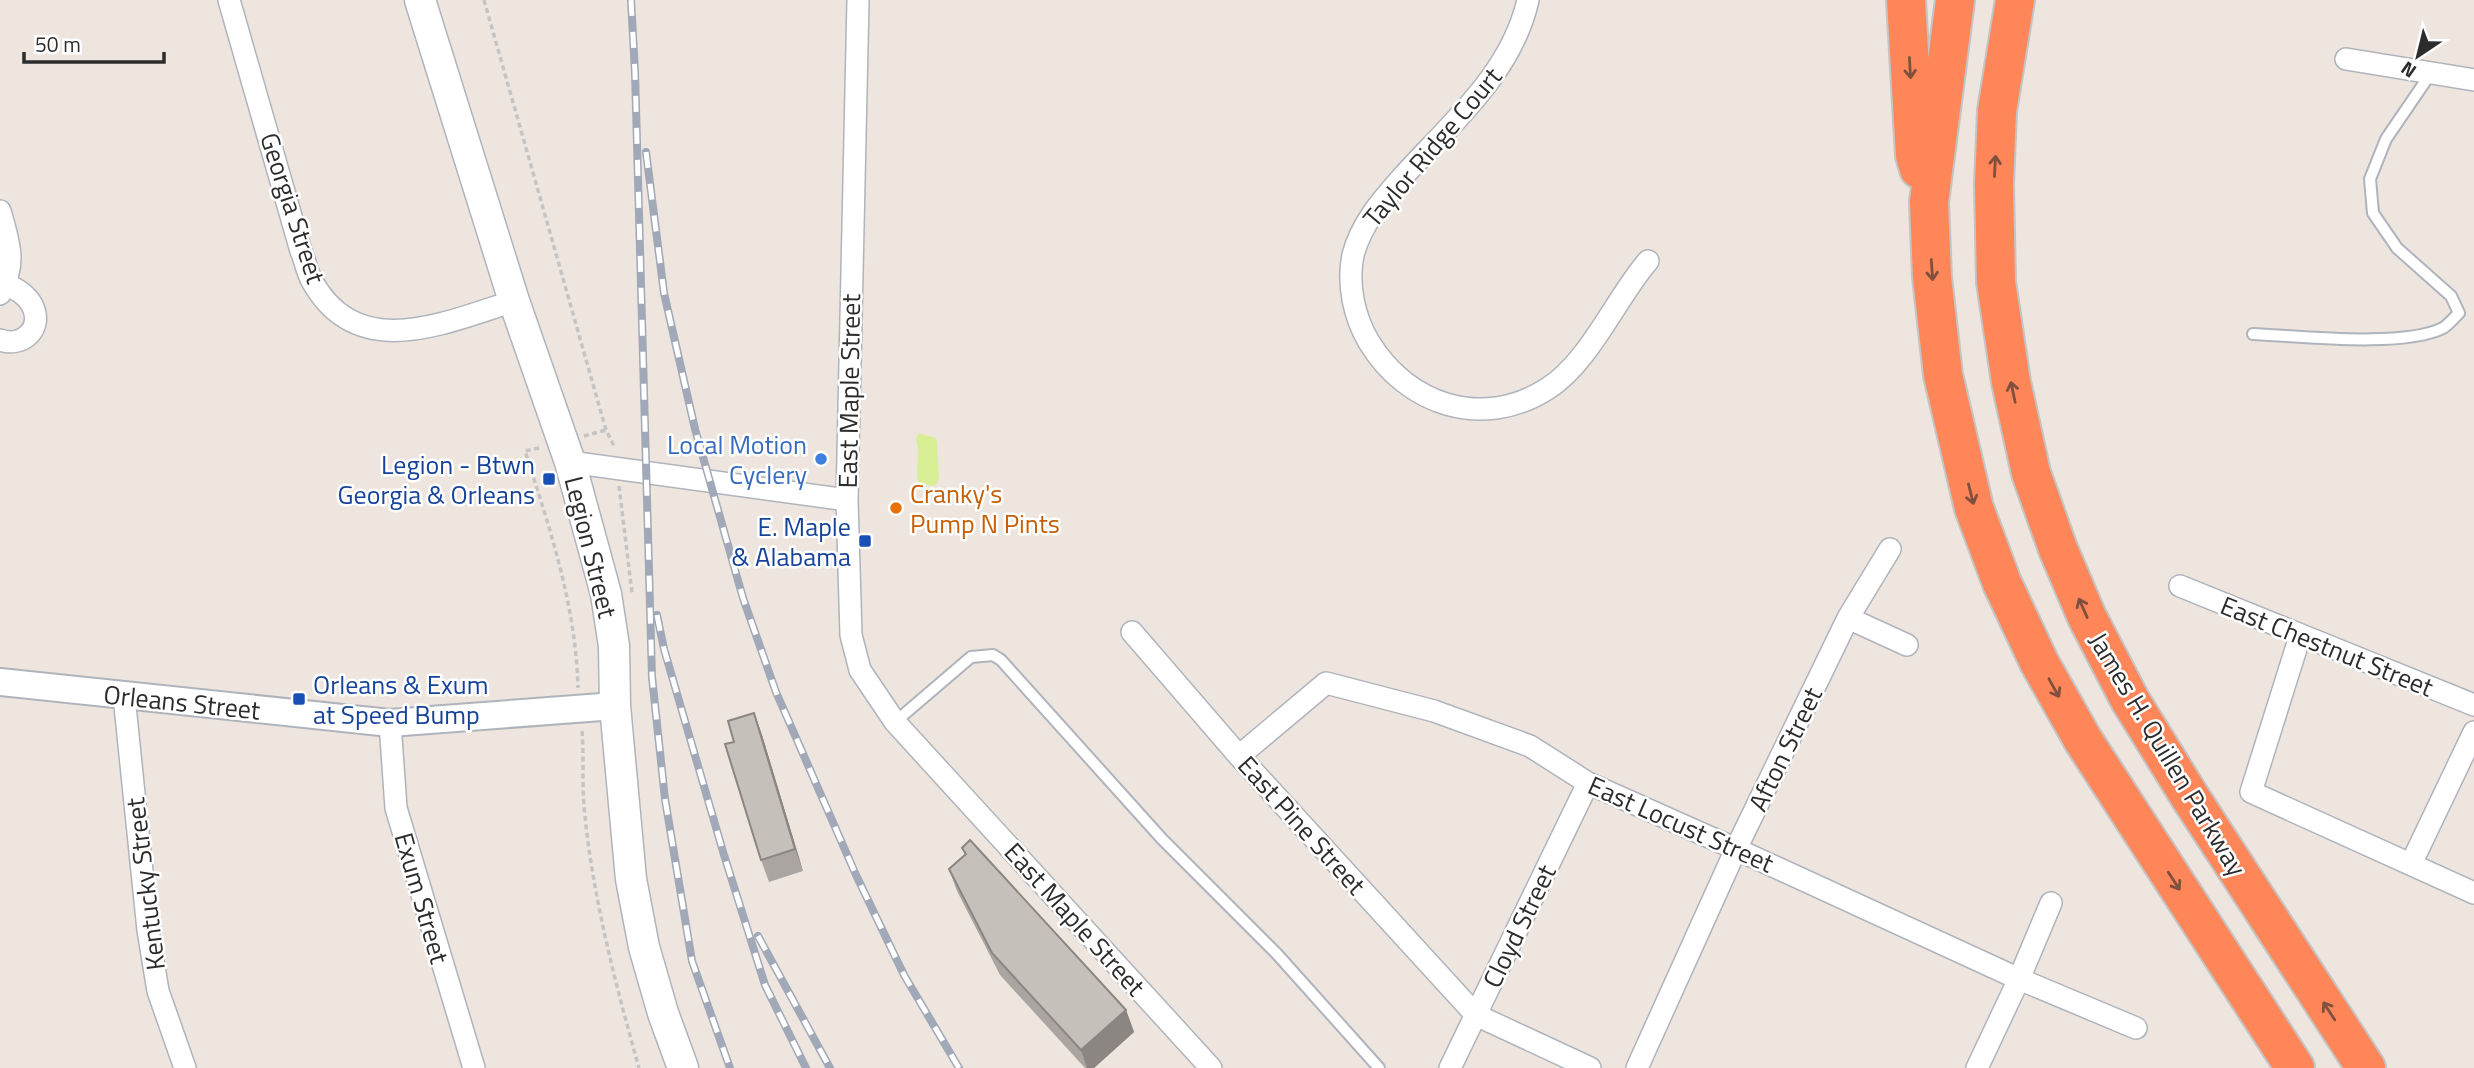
<svg xmlns="http://www.w3.org/2000/svg" width="2474" height="1068" font-family="'Titillium Web',sans-serif">
	<style>
		.pitch { fill: #d7ee95 }
		.lines { fill: none; stroke-linecap: round; stroke-linejoin: round }
		.service-casing { stroke: #afb4bc; stroke-width: 14 }
		.minor-casing { stroke: #afb4bc; stroke-width: 24 }
		.tertiary-casing { stroke: #afb4bc; stroke-width: 30 }
		.secondary-casing { stroke: #afb4bc; stroke-width: 33 }
		.motorway-casing { stroke: #c4c4c4; stroke-width: 42 }
		.path { stroke: #c4c4c4; stroke-width: 3.5; stroke-dasharray: 5 3.5; stroke-linecap: butt }
		.service { stroke: #fff; stroke-width: 10 }
		.minor { stroke: #fff; stroke-width: 21 }
		.tertiary { stroke: #fff; stroke-width: 26 }
		.secondary { stroke: #fff; stroke-width: 30 }
		.motorway { stroke: #ff8659; stroke-width: 38 }
		.rail-casing { stroke: #a1a8b7; stroke-width: 8 }
		.rail { stroke: #fff; stroke-width: 5; stroke-dasharray: 16; stroke-linecap: butt }
		.wall { fill: #aaa5a0 }
		.shaded-wall { fill: #8b8682 }
		.building { fill: #c6c0ba; stroke: #8b8682; stroke-width: 2 }
		.oneway { stroke: #80503e }
		.shop-dot { fill: #3f7fe0; stroke: #fff; stroke-width: 2.5 }
		.transit-dot { fill: #1a4fb4; stroke: #fff; stroke-width: 2.5 }
		.food-dot { fill: #e8710a; stroke: #fff; stroke-width: 2.5 }
		.labels { text-anchor: middle; dominant-baseline: central; stroke-width: 5; stroke-linejoin: round; paint-order: stroke }
		.street-label { font-size: 26px; fill: #2c2c2c; stroke: #fff }
		.shop-label { font-size: 26px; fill: #366cbe; stroke: #fff; text-anchor: end }
		.transit-label { font-size: 26px; fill: #164399; stroke: #fff; text-anchor: end }
		.food-label { font-size: 26px; fill: #c56008; stroke: #fff; text-anchor: start }
	</style>
	<rect width="100%" height="100%" fill="#eee5df"/>
	<path class="pitch" d="M919,433L936,438L937,443L939,479L935,486L919,484C914,469 921,454 916,439Z"/>
	<g class="lines">
		<defs>
			<path id="service" d="M2253,334C2299,336 2403,348 2443,328C2448,325 2454,318 2459,313L2451,296L2397,248L2373,213L2370,179L2386,139L2431,73
				M895,722L971,657L993,655L1001,660L1162,839L1277,954L1379,1068"/>
			<path id="minor" d="M229,0L301,251C305,260 307,272 312,281C358,364 446,322 514,301
				M858,0L847,500L851,635L860,670L895,722L1211,1068
				M1528,0C1512,71 1455,120 1408,171C1385,197 1362,221 1353,255C1347,284 1354,317 1369,342C1407,405 1482,430 1547,389C1589,363 1616,298 1648,261
				M2346,59L2474,80
				M0,211C9,243 17,263 0,294
				M0,340C23,348 44,328 32,305C26,294 16,289 6,284
				M570,462L847,500
				M2180,586L2474,705
				M1848,618L1907,645
				M1132,632L1239,756L1476,1015L1590,1068
				M2300,636L2251,792L2474,893
				M124,696L148,930L158,991L185,1068
				M390,723L396,808L474,1068
				M1239,756L1326,683L1434,711L1530,746L1588,783L1736,849L2019,979L2136,1028
				M2411,864L2474,732
				M1450,1068L1588,783
				M1637,1068L1736,849L1848,618L1890,549
				M1977,1068L2019,979L2051,903"/>
			<path id="tertiary" d="M0,682L390,723L615,706"/>
			<path id="secondary" d="M420,0L514,301L570,462L606,594L614,646L615,706L631,879L644,947L663,1013L683,1068"/>
			<path id="motorway" d="M1906,0L1915,155L1919,169
				M1955,0L1929,202L1932,277L1943,375L1974,508L2002,583L2039,662L2083,740L2295,1068
				M2015,0L1997,111L1994,184L1996,282L2011,382L2031,473L2058,549L2087,617L2130,700L2190,797L2366,1068"/>
		</defs>
		<use href="#service" class="service-casing"/>
		<use href="#minor" class="minor-casing"/>
		<use href="#tertiary" class="tertiary-casing"/>
		<use href="#secondary" class="secondary-casing"/>
		<use href="#motorway" class="motorway-casing"/>
		<path class="path" d="M484,0L606,430L615,448
			M584,436L606,430
			M539,448L525,451C550,529 576,606 578,688
			M619,486L632,593
			M582,731C584,756 582,781 584,806C592,895 615,982 639,1068"/>
		<use href="#service" class="service"/>
		<use href="#minor" class="minor"/>
		<use href="#tertiary" class="tertiary"/>
		<use href="#secondary" class="secondary"/>
		<use href="#motorway" class="motorway"/>
		<defs>
			<path id="rail" d="M631,0L635,72L652,677L665,799L692,961L730,1068
				M646,152L664,293L695,429L743,598L776,692L856,875L904,975L959,1068
				M657,615L664,649L724,855L765,985L806,1068
				M758,936L830,1068"/>
		</defs>
		<use href="#rail" class="rail-casing"/>
		<use href="#rail" class="rail"/>
	</g>
	<path class="wall" d="M754,713L762,735L803,871L769,882L761,860L734,742Z
		M962,848L1126,1010L1134,1032L1094,1068H1085L1000,975L957,891L949,869L965,855Z"/>
	<path class="shaded-wall" d="M754,713L762,735L803,871L795,849Z
		M1126,1010L1134,1032L1094,1068H1087L1081,1050Z"/>
	<path class="building" d="M754,713L795,849L761,860L725,744L734,742L728,721Z
		M970,840L1126,1010L1081,1050L992,953L949,869L966,854L962,848Z"/>
	<defs><path id="oneway-shaft" d="M-6 0H5M1.5-3L5.5 0L1.5 3" fill="none" stroke-width="1.6" stroke-linecap="round" stroke-linejoin="round" transform="scale(1.75)"/></defs>
	<g class="oneway">
		<use href="#oneway-shaft" transform="translate(1910 68) rotate(87)"/>
		<use href="#oneway-shaft" transform="translate(1995 166) rotate(-87)"/>
		<use href="#oneway-shaft" transform="translate(1932 270) rotate(86)"/>
		<use href="#oneway-shaft" transform="translate(2013 392) rotate(-102)"/>
		<use href="#oneway-shaft" transform="translate(1971 494) rotate(76)"/>
		<use href="#oneway-shaft" transform="translate(2083 608) rotate(-114)"/>
		<use href="#oneway-shaft" transform="translate(2054 688) rotate(61)"/>
		<use href="#oneway-shaft" transform="translate(2174 881) rotate(57)"/>
		<use href="#oneway-shaft" transform="translate(2329 1011) rotate(-123)"/>
	</g>
	<circle class="shop-dot" cx="821" cy="459" r="7"/>
	<g class="transit-dot">
		<rect x="542" y="472" width="14" height="14" rx="3.5"/>
		<rect x="858" y="534" width="14" height="14" rx="3.5"/>
		<rect x="292" y="692" width="14" height="14" rx="3.5"/>
	</g>
	<circle class="food-dot" cx="896" cy="508" r="7"/>
	<g class="labels">
		<g class="street-label">
			<text transform="translate(1432 147) rotate(-50)">Taylor Ridge Court</text>
			<text transform="translate(293 208) rotate(72)">Georgia Street</text>
			<text transform="translate(849 391) rotate(-89)">East Maple Street</text>
			<text transform="translate(591 547) rotate(76)">Legion Street</text>
			<text transform="translate(2327 646) rotate(22)">East Chestnut Street</text>
			<text transform="translate(182 702) rotate(6)">Orleans Street</text>
			<text transform="translate(1785 749) rotate(-64)">Afton Street</text>
			<text transform="translate(2168 754) rotate(59)">James H. Quillen Parkway</text>
			<text transform="translate(1681 824) rotate(24)">East Locust Street</text>
			<text transform="translate(1302 825) rotate(48)">East Pine Street</text>
			<text transform="translate(145 884) rotate(-97)">Kentucky Street</text>
			<text transform="translate(422 898) rotate(74)">Exum Street</text>
			<text transform="translate(1075 919) rotate(48)">East Maple Street</text>
			<text transform="translate(1519 926) rotate(-64)">Cloyd Street</text>
		</g>
		<g class="shop-label">
			<text x="807" y="444">Local Motion<tspan x="807" dy="30">Cyclery</tspan></text>
		</g>
		<g class="transit-label">
			<text x="535" y="464">Legion - Btwn<tspan x="535" dy="30">Georgia &amp; Orleans</tspan></text>
			<text x="851" y="526">E. Maple<tspan x="851" dy="30">&amp; Alabama</tspan></text>
			<text x="313" y="684" text-anchor="start">Orleans &amp; Exum<tspan x="313" dy="30">at Speed Bump</tspan></text>
		</g>
		<g class="food-label">
			<text x="910" y="493">Cranky's<tspan x="910" dy="30">Pump N Pints</tspan></text>
		</g>
	</g>
	<g transform="translate(2418 56) rotate(215)" stroke="#ffffff" stroke-width="5" paint-order="stroke">
	<path d="M0-5L12 26L0 18L-12 26Z" fill="#2c2c2c"/>
	<text y="-10" font-size="19" font-weight="bold" text-anchor="middle" fill="#2c2c2c">N</text>
	</g>
	<path d="M24 52v10h140v-10" fill="none" stroke="#2c2c2c" stroke-width="3.5"/>
	<text x="35" y="52" font-size="21" fill="#2c2c2c" stroke="#ffffff" stroke-width="5" paint-order="stroke">50 m</text>
</svg>
